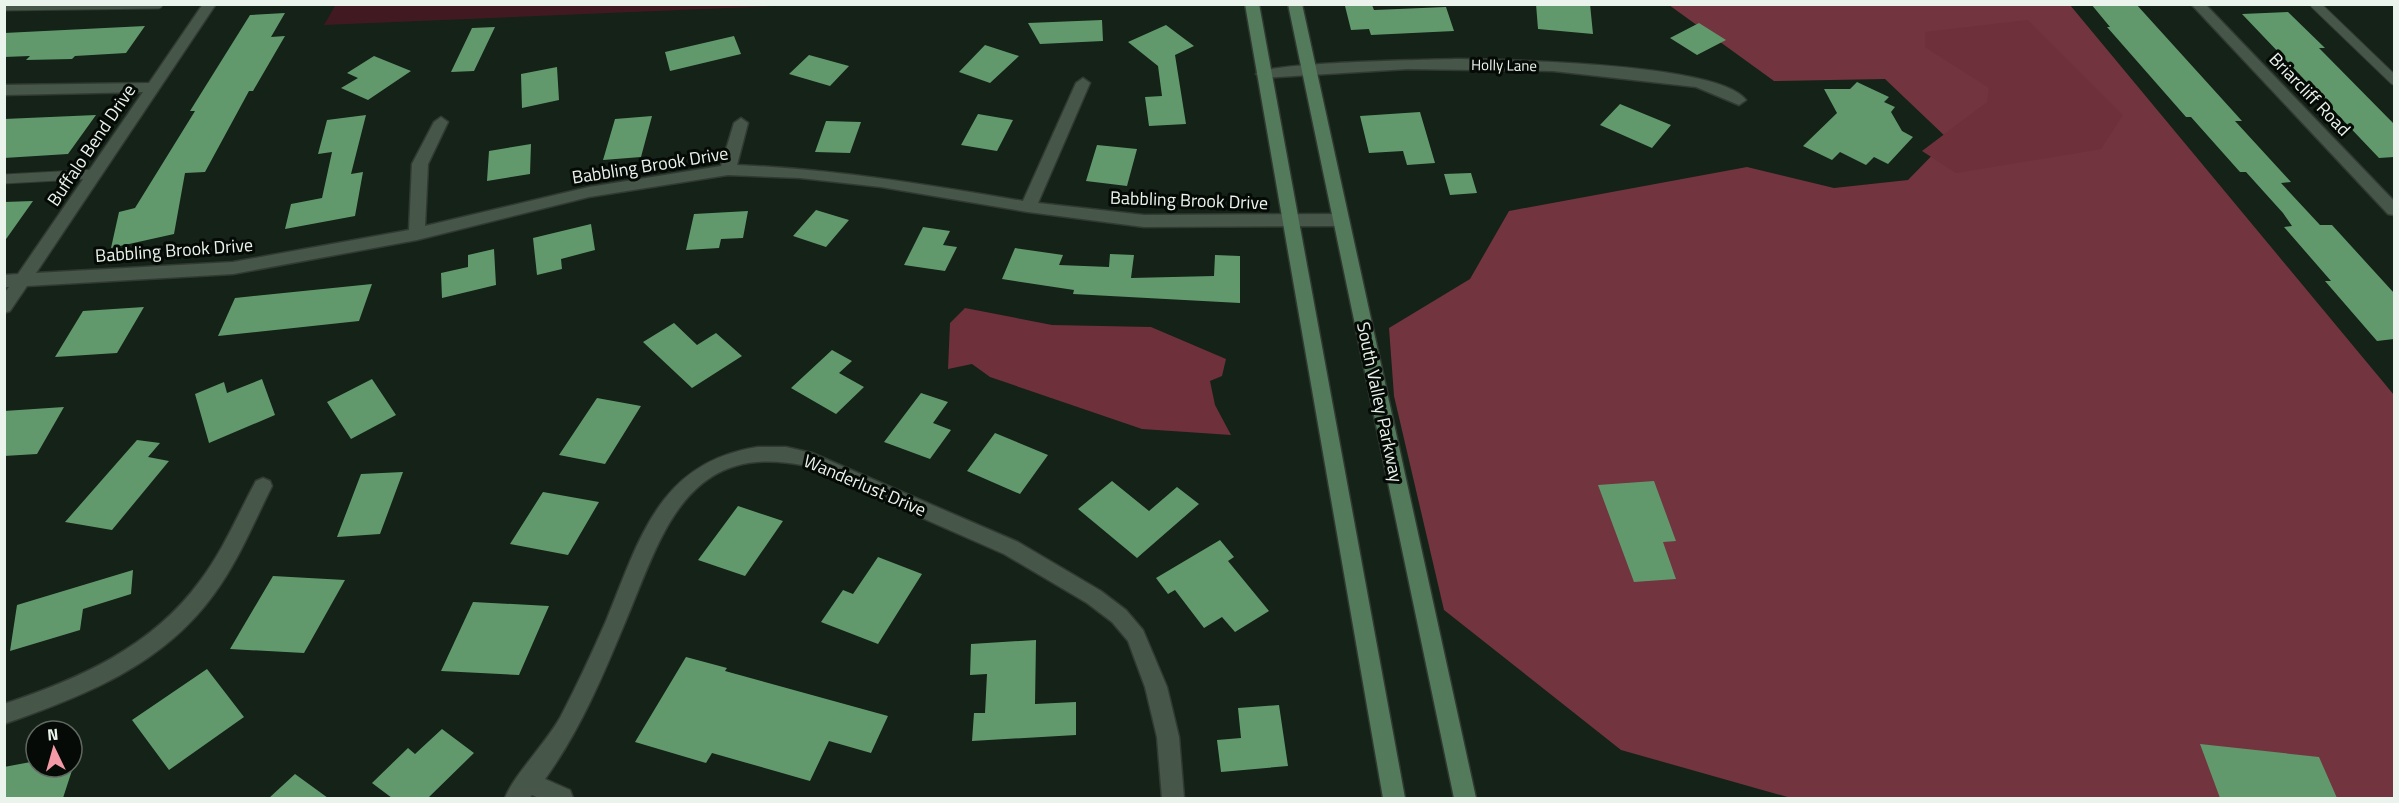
<svg xmlns="http://www.w3.org/2000/svg" width="2399" height="803" font-family="'Titillium Web',sans-serif">
	<style>
		.green { fill: #411a21 }
		.forest { fill: #72343e }
		.water { fill: #6e303b }
		.building { fill: #61996d }
		.lines { fill: none; stroke-linecap: round; stroke-linejoin: round }
		.lane-casing { stroke: #313a32; stroke-width: 11 }
		.street-casing { stroke: #313a32; stroke-width: 3 }
		.secondary-casing { stroke: #313a32; stroke-width: 3 }
		.lane { stroke: #465649; stroke-width: 9 }
		.street { fill: #465649; fill-rule: evenodd }
		.secondary { fill: #547a5c; fill-rule: evenodd }
		.labels { text-anchor: middle; dominant-baseline: central; stroke-width: 6; stroke-linejoin: round; paint-order: stroke }
		.far-street-label { font-size: 15px; fill: #ebf4ec; stroke: #050a06 }
		.street-label { font-size: 18px; fill: #ebf4ec; stroke: #050a06 }
	</style>
	<rect width="100%" height="100%" fill="#142217"/>
	<path class="green" d="M336,4H799V5L324,25Z"/>
	<path class="forest" d="M1669,5H2070L2394,395V798H1791L1621,750L1444,610L1394,396L1389,328L1470,279L1509,211L1747,167L1834,188L1908,180L1948,139L1885,79L1774,81Z"/>
	<path class="water" d="M2028,20L2123,115L2101,149L1956,173L1922,151L1987,102L1989,88L1925,47V32Z
		M965,308L1052,325L1151,327L1226,359L1222,376L1210,381L1215,405L1231,435L1142,429L990,377L972,364L948,369L950,323Z"/>
	<path class="building" d="M1536,4H1590L1593,34L1538,29Z
		M2091,4H2136L2242,121H2235L2291,182L2281,183L2320,225H2332L2394,293V339L2377,341L2325,281H2331L2284,227L2292,226L2283,213L2246,172H2240L2191,117H2186L2107,27H2110Z
		M1372,5L1374,10L1446,7L1454,31L1371,35L1369,29L1351,30L1345,6Z
		M2288,12L2325,48H2319L2394,124V157L2379,158L2242,14Z
		M285,13L271,37L285,36L253,91H249L205,172L185,173L174,234L111,248L119,212L135,208L195,111H190L250,15Z
		M1102,20L1103,41L1040,44L1028,23Z
		M1699,23L1726,40L1697,55L1670,38Z
		M1166,25L1194,46L1175,55L1186,124L1149,126L1145,97L1162,96L1158,66L1128,42Z
		M145,26L126,53L75,56L72,59L26,60L30,56L4,57V33Z
		M495,27L474,71L451,72L472,28Z
		M734,36L741,54L670,71L665,52Z
		M985,45L1019,56L990,83L959,72Z
		M809,55L849,66L830,86L789,74Z
		M374,56L411,71L368,100L341,88L358,78L347,73Z
		M557,67L559,100L522,108L521,74Z
		M1857,82L1889,97L1884,102L1895,107L1891,112L1902,131L1913,137L1888,164L1874,157L1866,165L1840,152L1832,160L1803,146L1837,113L1824,89H1850Z
		M1620,104L1671,125L1652,148L1600,125Z
		M1420,112L1435,163L1407,165L1403,151L1369,153L1360,116Z
		M978,114L1013,120L997,151L961,145Z
		M96,115L68,154L4,158V119Z
		M366,115L351,174L363,172L355,216L285,229L291,204L322,198L332,152L318,154L327,120Z
		M652,116L641,157L603,160L615,119Z
		M826,121L861,122L850,153L815,152Z
		M531,144L530,174L487,181L489,151Z
		M1097,145L1137,149L1127,186L1086,181Z
		M1471,173L1477,193L1450,195L1444,174Z
		M33,201L4,242V202Z
		M816,210L849,220L826,247L793,236Z
		M748,211L743,238L721,239L719,248L686,250L694,214Z
		M591,224L595,250L561,259L562,269L537,275L533,238Z
		M923,227L950,231L943,245L957,247L945,271L904,265Z
		M1015,248L1063,255L1059,265L1109,267L1110,254L1134,255L1131,278L1214,276L1215,255L1240,256V303L1073,294L1074,290L1002,279Z
		M494,249L496,285L442,298L441,273L468,267V255Z
		M372,284L359,321L218,336L235,298Z
		M144,307L117,353L55,357L83,311Z
		M674,323L697,345L716,333L742,356L692,388L643,342Z
		M832,350L852,361L839,373L864,387L836,414L791,388Z
		M262,379L275,415L209,443L195,394L224,382L227,393Z
		M372,379L396,415L351,439L327,402Z
		M921,393L948,402L933,423L951,430L930,459L884,442Z
		M597,398L641,406L605,464L559,455Z
		M64,407L37,454L4,456V411Z
		M995,433L1048,455L1020,494L967,471Z
		M137,440L160,443L148,457L169,461L112,530L65,522Z
		M403,472L380,534L337,537L361,474Z
		M1112,481L1149,511L1177,487L1199,504L1137,558L1078,509Z
		M1654,481L1676,541L1663,542L1676,579L1634,582L1598,485Z
		M543,492L599,502L568,555L510,544Z
		M738,506L783,521L745,576L698,560Z
		M1220,540L1234,557L1228,561L1269,611L1235,632L1222,617L1204,628L1175,590L1168,594L1156,578Z
		M878,557L922,574L878,644L821,622L843,590L853,594Z
		M133,570L131,594L83,609L80,630L10,651L17,605Z
		M273,576L345,580L304,653L230,649Z
		M473,602L549,606L519,675L441,671Z
		M1036,640L1035,704L1076,702V735L972,741L974,713H985L987,674L970,675L971,644Z
		M686,657L727,668L725,671L888,716L871,753L829,741L810,781L712,753L706,763L635,742Z
		M207,669L244,717L169,770L132,720Z
		M1279,705L1288,766L1221,772L1217,740L1241,738L1238,708Z
		M442,729L474,753L428,798H392L372,783L408,748L415,754Z
		M2200,744L2319,757L2337,798H2220Z
		M78,752L63,798H4V767L36,761V767H72V754Z
		M295,774L328,798H269Z"/>
	<g class="lines">
		<defs>
			<path id="lane" d="M2315,4L2394,80
				M4,6L158,4
				M4,179L95,174"/>
			<path id="street" d="M203,4H216L36,273L233,262L409,230L412,164L434,122L441,117L448,122L428,164L425,226L589,187L721,166L734,123L741,118L748,123L737,165C834,169 928,185 1023,201L1076,83L1083,78L1090,83L1038,203L1144,215L1341,214L1349,220L1341,226L1144,227L1028,212L881,187L800,178L728,175L589,197L417,240L233,274L27,286L10,311L4,313V293L9,287H4V275L18,274L143,92L4,95V85L149,83Z
				M2191,4H2205L2394,201V215L2388,214Z
				M1456,59C1507,60 1719,63 1746,100L1739,105L1696,87L1553,71L1408,69L1263,78L1256,74C1267,62 1429,60 1456,59Z
				M758,447H786L812,453L1018,542L1101,591L1126,610L1143,630L1167,687L1179,737L1184,798H1162L1157,737L1145,687L1128,641L1112,622L1087,603L1004,554L802,465C683,441 660,541 624,625C602,678 579,732 545,779L570,790L573,798H539L532,795L529,798H505C513,776 547,742 561,716C577,685 592,653 606,621C639,541 658,462 758,447Z
				M263,478L270,481L272,486C254,522 238,562 214,594C163,665 84,696 4,724V704C79,679 152,647 200,581C223,551 238,514 256,481Z"/>
			<path id="secondary" d="M1245,4H1259L1405,798H1383Z
				M1288,4H1302L1476,798H1454Z"/>
		</defs>
		<use href="#lane" class="lane-casing"/>
		<use href="#street" class="street-casing"/>
		<use href="#secondary" class="secondary-casing"/>
		<use href="#lane" class="lane"/>
		<use href="#street" class="street"/>
		<use href="#secondary" class="secondary"/>
	</g>
	<g class="labels">
		<g class="far-street-label">
			<text transform="translate(1504 65) rotate(1)">Holly Lane</text>
		</g>
		<g class="street-label">
			<text transform="translate(2310 94) rotate(46)">Briarcliff Road</text>
			<text transform="translate(91 145) rotate(-56)">Buffalo Bend Drive</text>
			<text transform="translate(650 165) rotate(-9)">Babbling Brook Drive</text>
			<text transform="translate(1189 200) rotate(2)">Babbling Brook Drive</text>
			<text transform="translate(174 250) rotate(-4)">Babbling Brook Drive</text>
			<text transform="translate(1380 402) rotate(78)">South Valley Parkway</text>
			<text transform="translate(865 485) rotate(23)">Wanderlust Drive</text>
		</g>
	</g>
	<rect width="2399" height="803" fill="none" stroke="#ebf4ec" stroke-width="12"/>
	<g transform="translate(54 749) rotate(355)"><circle r="28" fill="#050a06" stroke="#616862" stroke-width="1.5"/>
	<path d="M0-4.5L10 22L0 15L-10 22Z" fill="#f49aa6"/>
	<text y="-9" font-size="16" font-weight="bold" text-anchor="middle" fill="#ebf4ec">N</text>
	</g>
</svg>
